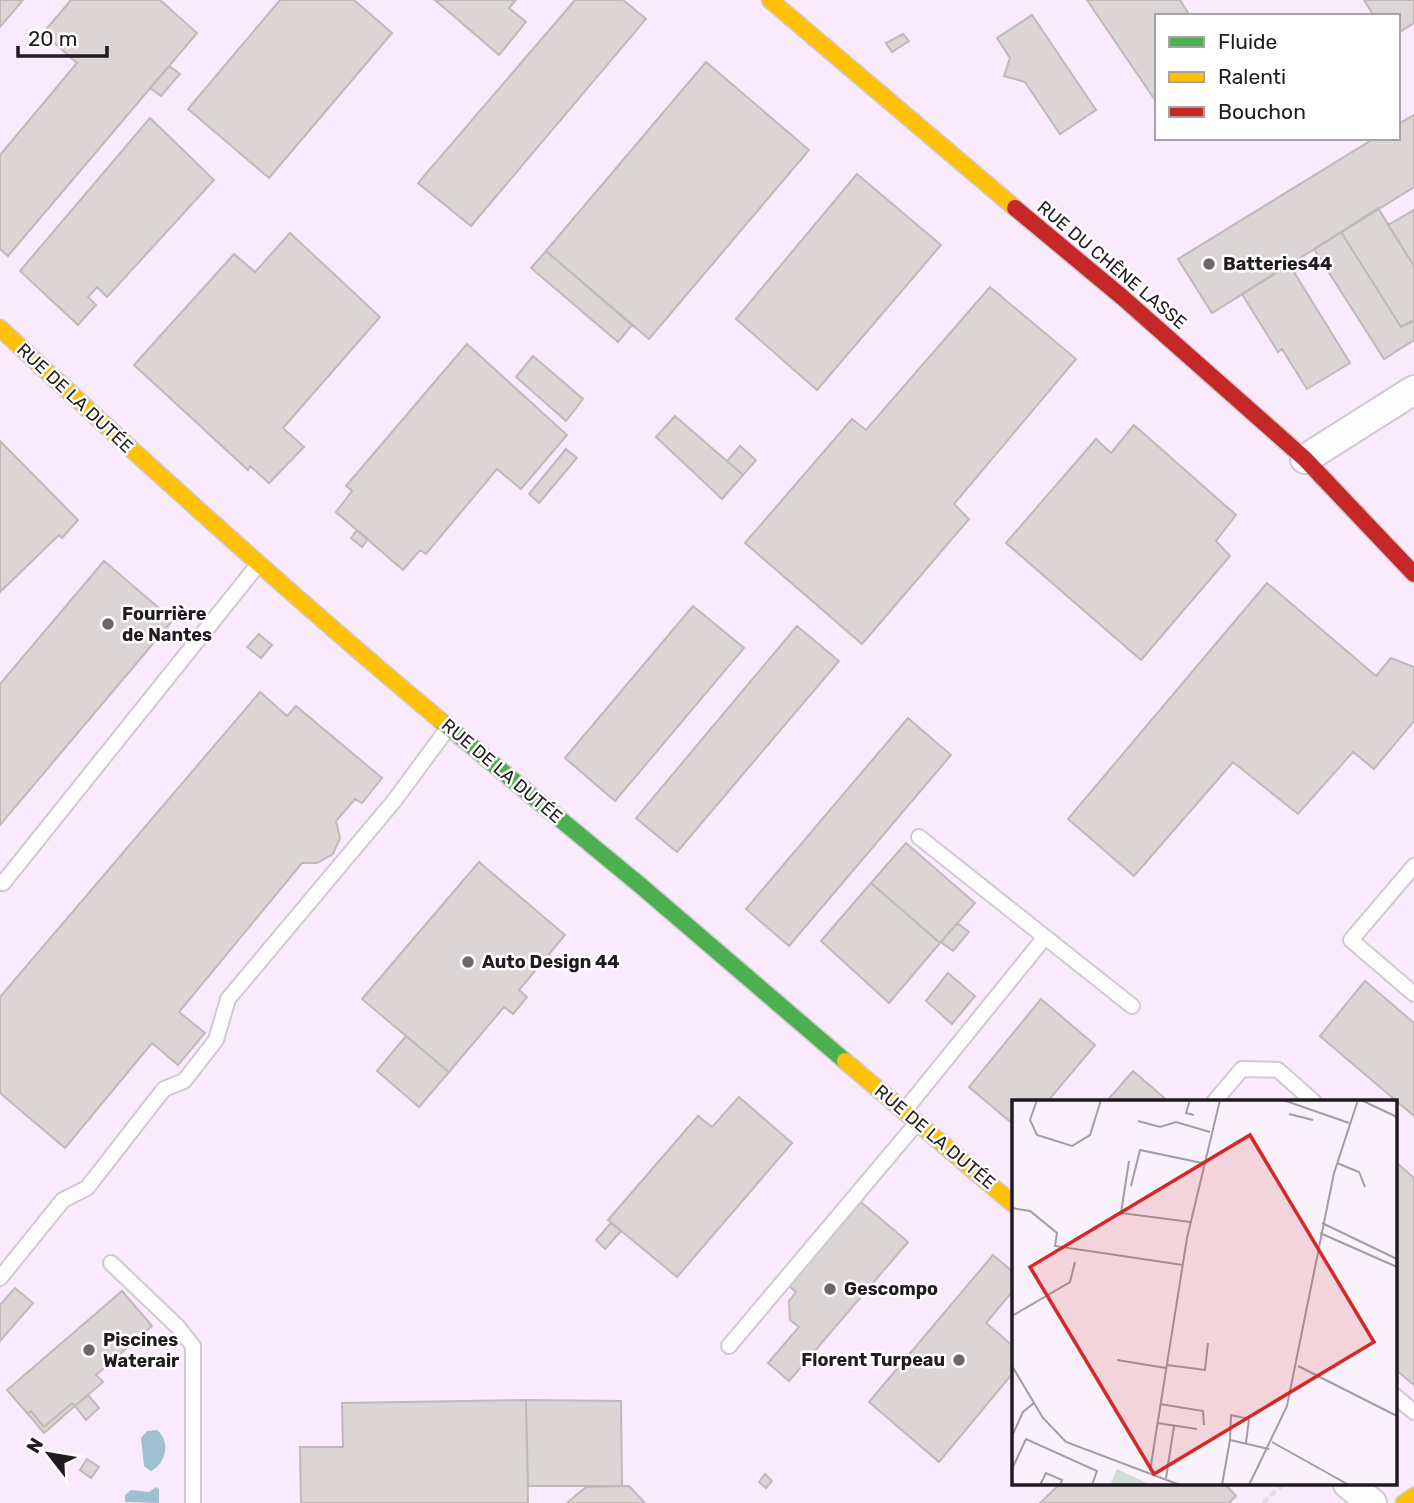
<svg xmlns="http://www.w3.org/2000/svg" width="1414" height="1503" font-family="Rubik,sans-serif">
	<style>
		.built { fill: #faeafd; fill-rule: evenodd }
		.water { fill: #9ec0d1 }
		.building { fill: #dbd5d5; stroke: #bfb9b9; stroke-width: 2 }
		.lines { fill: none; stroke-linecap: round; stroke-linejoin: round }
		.lane-casing { stroke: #d0cad2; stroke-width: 18 }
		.street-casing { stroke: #d0cad2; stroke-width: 32 }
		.fast-casing { stroke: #d0cad2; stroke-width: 19 }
		.slow-casing { stroke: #d0cad2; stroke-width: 19 }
		.jam-casing { stroke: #d0cad2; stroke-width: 19 }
		.path { stroke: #e2dfe2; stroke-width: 4.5; stroke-dasharray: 7 3.5; stroke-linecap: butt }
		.lane { stroke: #fefdfe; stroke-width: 14 }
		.street { stroke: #fefdfe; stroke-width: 28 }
		.fast { stroke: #4caf50; stroke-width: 16 }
		.slow { stroke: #ffc107; stroke-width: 16 }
		.jam { stroke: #c62828; stroke-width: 16 }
		.poi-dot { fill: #6c666d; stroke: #fff; stroke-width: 2.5 }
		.labels { text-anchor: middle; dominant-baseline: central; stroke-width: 5; stroke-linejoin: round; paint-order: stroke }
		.poi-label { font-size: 18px; font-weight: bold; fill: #201a21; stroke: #fff; text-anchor: start }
		.street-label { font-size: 18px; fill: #201a21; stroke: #fff }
		.inset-road { fill: none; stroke: #a29ca4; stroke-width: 2 }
		.view { fill: #d62828; fill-opacity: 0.15; stroke: #d62828; stroke-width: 3.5 }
		.inset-edge { fill: none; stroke: #201a21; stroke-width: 3.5 }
	</style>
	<rect width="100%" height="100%" fill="#f9f2fb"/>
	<path class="built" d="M0,0H1414V1503H0ZM1157,16H1398V138H1157ZM1013,1102H1395V1484H1013Z"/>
	<path class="water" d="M157,1430C171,1441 166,1464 151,1471L144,1466L141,1438L147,1431Z
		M156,1487L159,1489V1503L125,1502V1495L131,1490L149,1492Z"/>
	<path class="building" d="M0,0H23L0,27Z
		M71,0H160L197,33L8,256L0,249V155L77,63L43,33Z
		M280,0H354L392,33L269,178L188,109Z
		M435,0H516L509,8L526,22L499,55Z
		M575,0H623L646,19L471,226L418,183Z
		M1087,0H1180L1190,16H1157V103Z
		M1364,0H1414V23L1398,33V16H1374Z
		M1032,15L1096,110L1060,134L1025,82L1004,76L1010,58L997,38Z
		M903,34L909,41L892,52L886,43Z
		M706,62L809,150L649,339L546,251Z
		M169,66L180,74L161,96L150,88Z
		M1414,115V187L1212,313L1178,259L1375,138H1398V124Z
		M150,118L214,180L107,297L97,287L88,297L96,305L78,325L20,271Z
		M857,174L941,245L817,390L736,319Z
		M1378,208L1414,266V320L1401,327L1341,232Z
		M1414,210V266L1388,225Z
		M1341,232L1401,327L1414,321V340L1384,359L1314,249Z
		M290,233L380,317L283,428L304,447L269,483L250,466L248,470L134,365L234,254L255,272Z
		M546,251L632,325L618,342L531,268Z
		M1289,264L1350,363L1307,389L1282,349L1278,352L1242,294Z
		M990,287L1076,359L954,504L969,519L862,644L745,543L852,419L866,430Z
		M467,344L567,435L521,489L497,469L426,554L420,550L403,570L336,512L352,491L346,486Z
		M533,356L583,399L566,421L516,377Z
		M675,416L743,475L722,499L656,437Z
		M1134,425L1236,515L1216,541L1230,556L1141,660L1006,543L1096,439L1111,453Z
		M0,441L78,520L62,538L59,535L0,592Z
		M740,446L756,460L743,475L727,461Z
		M566,449L577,458L539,503L529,494Z
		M357,530L368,539L362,547L351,538Z
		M104,561L173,620L0,825V684Z
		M1267,583L1376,676L1391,658L1414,667V721L1374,769L1353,752L1298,814L1233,762L1134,876L1068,819Z
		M693,606L744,648L615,801L565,758Z
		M797,626L839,661L677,852L636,818Z
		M259,634L272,645L261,658L247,647Z
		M260,692L287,716L296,706L382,778L362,803L355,799L336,821L340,838L333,854L317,863H302L179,1012L205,1033L178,1065L152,1043L65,1148L0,1093V997Z
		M908,718L951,755L789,946L746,909Z
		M906,843L975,903L940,943L871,883Z
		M479,862L565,935L519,990L527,997L513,1014L504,1007L449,1072L362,999Z
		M871,883L940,943L889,1003L821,941Z
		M957,923L969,932L953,951L941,942Z
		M948,973L975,996L952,1024L926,1001Z
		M1365,981L1414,1023V1116L1320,1036Z
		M1041,999L1095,1045L1047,1102H1013V1124L969,1087Z
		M406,1036L449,1072L419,1107L377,1071Z
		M1133,1071L1168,1101L1167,1102H1106Z
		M739,1097L792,1143L677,1277L608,1220L698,1116L712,1127Z
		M1395,1161L1414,1178V1385L1395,1369Z
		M861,1202L908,1242L789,1381L768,1363L799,1327L790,1320L789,1301L796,1292L789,1286Z
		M611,1223L621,1231L605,1249L596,1240Z
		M993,1255L1013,1272V1291L986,1323L1013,1346V1373L939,1462L869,1402Z
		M15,1288L33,1303L0,1341V1305Z
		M122,1291L152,1326L96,1375L103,1382L75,1406L72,1403L44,1427L31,1411L28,1414L7,1390Z
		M88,1395L99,1408L86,1420L75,1406Z
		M526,1400L528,1503H301L300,1447H343L342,1403Z
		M526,1400L621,1401L622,1486H528Z
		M72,1403L75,1406L44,1433L28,1414L31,1411L44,1427Z
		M87,1459L99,1467L91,1478L80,1470Z
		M765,1474L772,1481L766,1488L759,1482Z
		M1060,1484H1225L1236,1496L1229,1503H1040Z
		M629,1486L645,1503H567L586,1487Z"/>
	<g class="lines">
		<defs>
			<path id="lane" d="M1414,866L1351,940L1414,994
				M0,881L3,883L257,566
				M1045,937L1132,1006
				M1214,1102L1242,1069L1278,1070L1314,1102
				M905,1110L1045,937L919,837
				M111,1263L177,1326L193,1346V1503
				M0,1278L63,1200L87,1188L164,1089L184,1081L216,1040L228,999L394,801L448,728
				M729,1346L916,1124
				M1395,1396L1414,1412"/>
			<path id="street" d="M1305,459L1414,390
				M1348,1484L1372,1503"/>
			<path id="fast" d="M440,720L641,886L845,1061"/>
			<path id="slow" d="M770,0L1015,208
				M0,328C144,462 289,594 440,720
				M845,1061L1013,1204
				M1404,1503L1414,1496"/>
			<path id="jam" d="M1015,208L1122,297L1305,459L1414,574"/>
		</defs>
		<use href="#lane" class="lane-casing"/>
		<use href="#street" class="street-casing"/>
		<use href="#fast" class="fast-casing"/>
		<use href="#slow" class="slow-casing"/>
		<use href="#jam" class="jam-casing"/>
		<path class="path" d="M1263,1503L1283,1484"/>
		<use href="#lane" class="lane"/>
		<use href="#street" class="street"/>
		<use href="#fast" class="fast"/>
		<use href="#slow" class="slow"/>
		<use href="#jam" class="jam"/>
	</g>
	<g class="poi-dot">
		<circle cx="1209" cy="264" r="7"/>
		<circle cx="108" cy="624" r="7"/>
		<circle cx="468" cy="962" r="7"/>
		<circle cx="830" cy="1289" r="7"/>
		<circle cx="89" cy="1350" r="7"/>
		<circle cx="959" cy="1360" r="7"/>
	</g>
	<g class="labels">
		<g class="poi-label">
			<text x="1223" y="264">Batteries44</text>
			<text x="122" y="614">Fourrière<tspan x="122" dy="21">de Nantes</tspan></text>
			<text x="482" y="962">Auto Design 44</text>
			<text x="844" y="1289">Gescompo</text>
			<text x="103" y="1340">Piscines<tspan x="103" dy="21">Waterair</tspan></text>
			<text x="945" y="1360" text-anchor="end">Florent Turpeau</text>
		</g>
		<g class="street-label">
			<text transform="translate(1112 265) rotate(40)">RUE DU CHÊNE LASSE</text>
			<text transform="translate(75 398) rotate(43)">RUE DE LA DUTÉE</text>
			<text transform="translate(502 771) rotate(40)">RUE DE LA DUTÉE</text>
			<text transform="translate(935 1137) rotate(40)">RUE DE LA DUTÉE</text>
		</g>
	</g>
	<g transform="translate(1012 1100)">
		<rect width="385" height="385" fill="#f9f2fb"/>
		<path d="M105,369L139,385H98Z" fill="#d0ded7"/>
		<path class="inset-road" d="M25,0L18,20L25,35L60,46L78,35L89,0M178,0L174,13L182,15M271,0L337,23M349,0L385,17M277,14L301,20M126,21L148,27L164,22L198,32M117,61L109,113L178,122M325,63L347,72L353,87M119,86L128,50L190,63M0,108L18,111L45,133L43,146L171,165M310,123L385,159M308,133L385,167M0,216L58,182L63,162M105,260L154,268M155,265L193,270L196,243M0,266L31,318L54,342L168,385M286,266L385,316M148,304L191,311L192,325M145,323L185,329M0,336L11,312L22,303M218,340L219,315L237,319L234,343M260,342L337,385M0,369L14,339L85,371L80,385M138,371L175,138L208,0M154,378L162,326M28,385L34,373L50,380L48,385M210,385L218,340L257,349M237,385L275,306L322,73L346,0"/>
		<path class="view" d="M238,35L362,242L142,374L18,167Z"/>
		<rect width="385" height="385" class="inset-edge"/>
	</g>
	<rect x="1155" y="14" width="245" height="126" fill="#ffffff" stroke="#a6a3a6" stroke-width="2"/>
	<rect x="1169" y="37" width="35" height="10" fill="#4caf50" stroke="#a6a3a6" stroke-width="2"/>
	<text x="1218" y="49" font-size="21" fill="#201a21">Fluide</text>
	<rect x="1169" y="72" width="35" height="10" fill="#ffc107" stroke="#a6a3a6" stroke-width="2"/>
	<text x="1218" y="84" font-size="21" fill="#201a21">Ralenti</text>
	<rect x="1169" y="107" width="35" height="10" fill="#c62828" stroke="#a6a3a6" stroke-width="2"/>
	<text x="1218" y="119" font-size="21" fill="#201a21">Bouchon</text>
	<g transform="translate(49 1454) rotate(301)" stroke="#ffffff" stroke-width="5" paint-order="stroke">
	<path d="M0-5L12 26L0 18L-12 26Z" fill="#201a21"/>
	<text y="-10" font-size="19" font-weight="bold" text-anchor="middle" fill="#201a21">N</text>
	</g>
	<path d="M18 46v10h89v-10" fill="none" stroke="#201a21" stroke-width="3.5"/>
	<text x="28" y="46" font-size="21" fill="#201a21" stroke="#ffffff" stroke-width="5" paint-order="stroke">20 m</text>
</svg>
